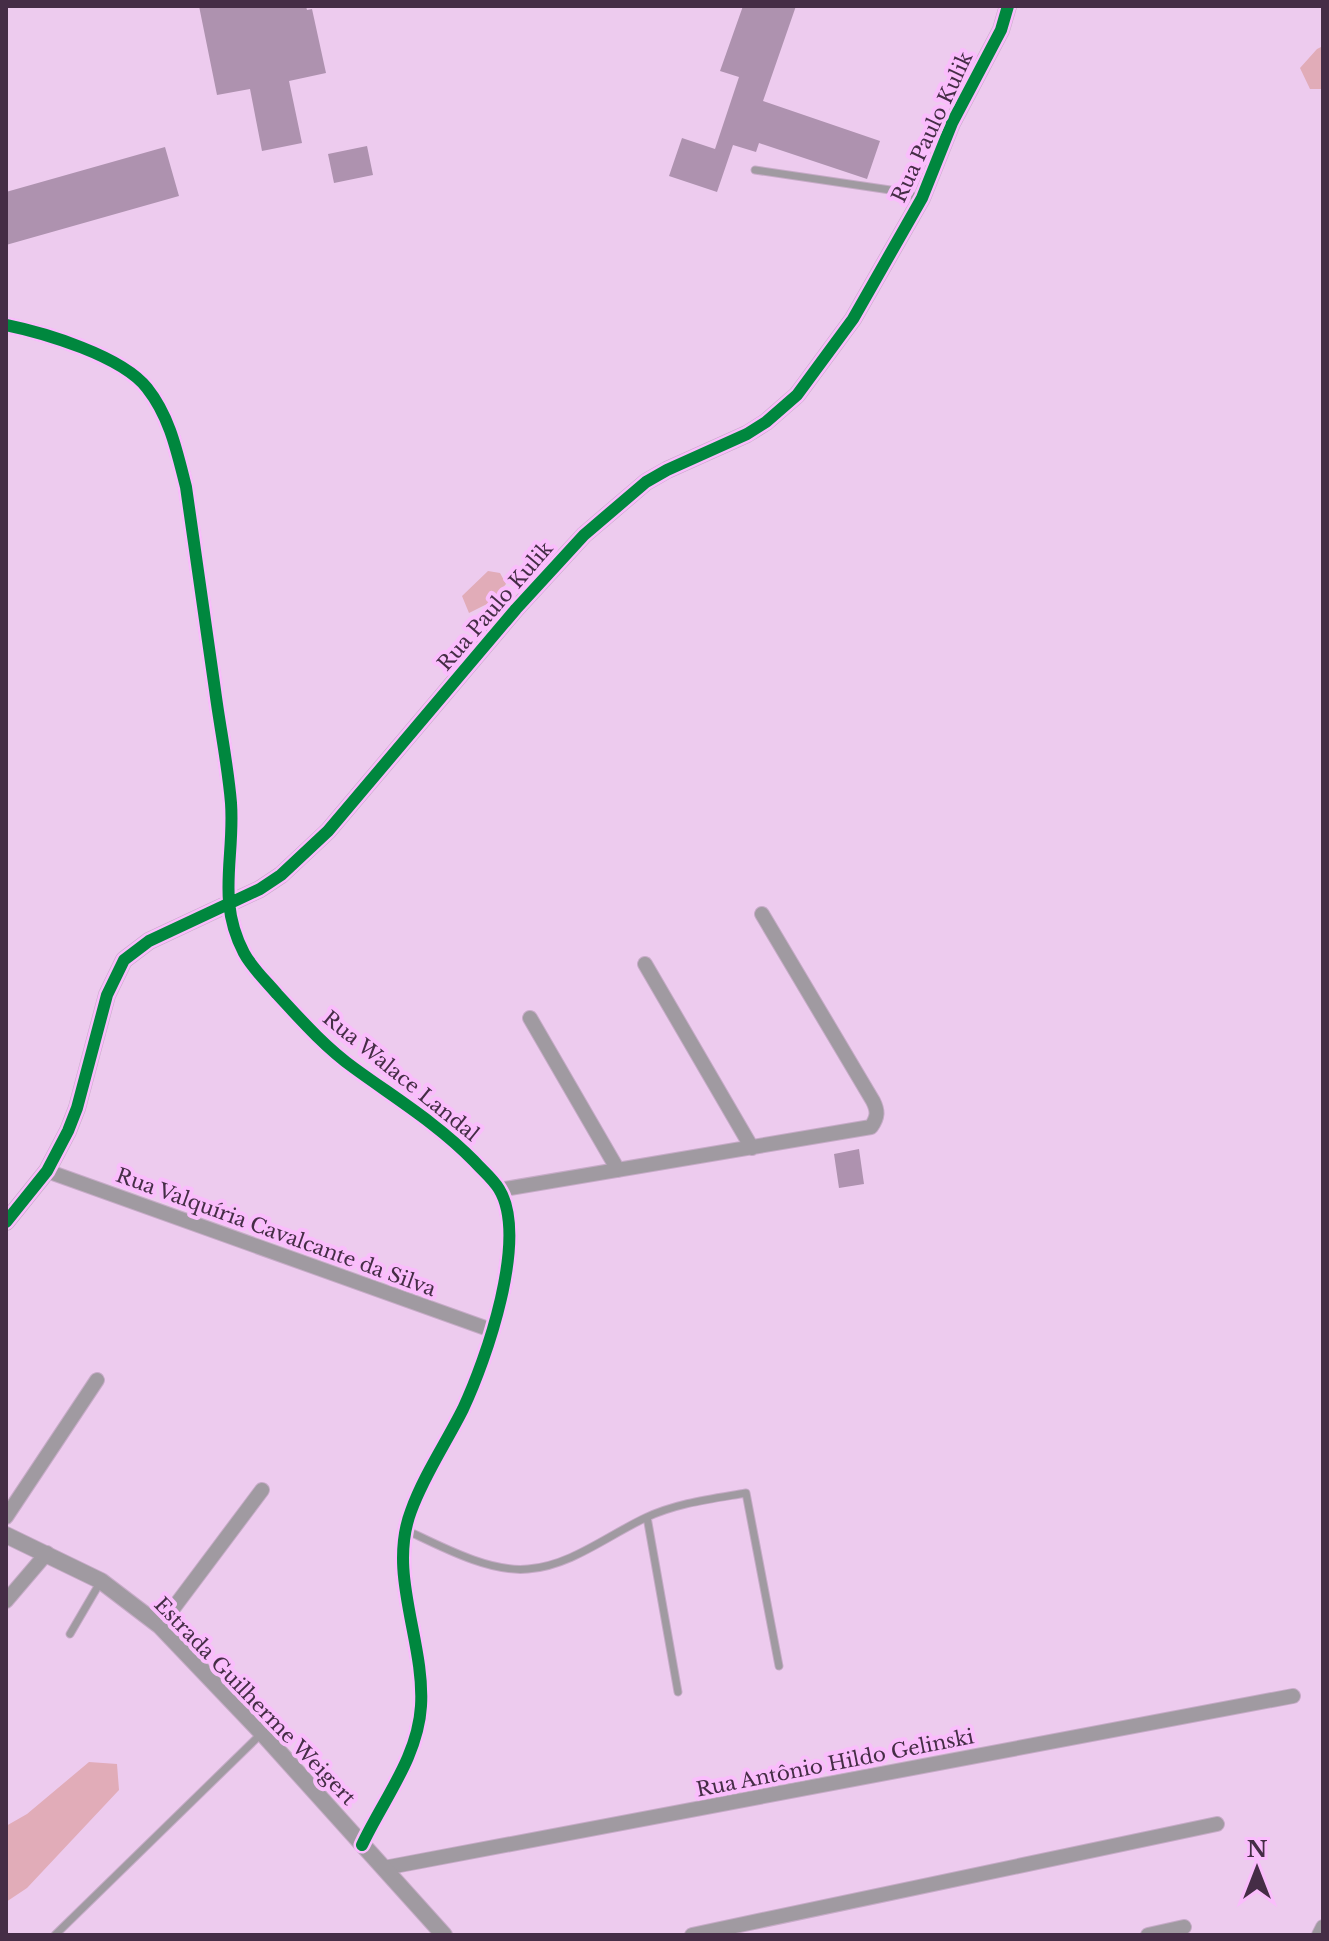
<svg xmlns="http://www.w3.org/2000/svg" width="1329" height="1941" font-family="'Libre Baskerville',serif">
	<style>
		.green { fill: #e1acb8 }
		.building { fill: #ae92af }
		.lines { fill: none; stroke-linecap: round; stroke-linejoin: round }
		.service-casing { stroke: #c6abc7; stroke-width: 9 }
		.minor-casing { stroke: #c6abc7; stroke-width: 16 }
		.tertiary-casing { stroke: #c6abc7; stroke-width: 18 }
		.service { stroke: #a09aa1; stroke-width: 7 }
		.minor { stroke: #a09aa1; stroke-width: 14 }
		.tertiary { stroke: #a09aa1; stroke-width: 16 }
		.cycleway-casing { stroke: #fabdfc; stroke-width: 17 }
		.cycleway { stroke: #00873e; stroke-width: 12 }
		.labels { text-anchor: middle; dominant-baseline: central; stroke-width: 8; stroke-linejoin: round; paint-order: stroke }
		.street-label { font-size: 20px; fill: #452d46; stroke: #fabdfc }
	</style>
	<rect width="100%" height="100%" fill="#edcbee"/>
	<path class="green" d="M1323,46V89H1310L1300,68L1317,49Z
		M488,571L500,573L506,584L491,602L469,613L462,596Z
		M89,1762L117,1764L119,1790L27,1888L6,1902V1826L27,1814Z"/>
	<path class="building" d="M199,6H306L307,10L312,9L326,73L289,81L302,143L262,151L250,89L217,95Z
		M743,6H796L763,101L880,141L867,179L759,143L756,152L733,145L717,192L669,176L682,138L715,149L739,77L720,71Z
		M367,146L373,175L334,183L328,154Z
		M165,147L179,196L6,245V192Z
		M859,1149L864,1184L839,1188L834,1154Z"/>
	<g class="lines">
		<defs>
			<path id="service" d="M755,170L897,191L920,198
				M647,1517L678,1692
				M406,1530C440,1546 490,1573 528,1569C570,1566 607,1536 645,1518C677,1503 711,1499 746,1493L779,1666
				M70,1634L101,1581
				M55,1935L262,1733"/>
			<path id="minor" d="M6,325C45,333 122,356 147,388C170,417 177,452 186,487C196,554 205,622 215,690C220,728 228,766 231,803C235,858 216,900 244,953C252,968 266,981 277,994C301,1020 325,1047 354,1068C395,1098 438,1124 474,1161C482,1170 493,1179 499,1189C529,1238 486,1360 463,1409C446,1443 424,1475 411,1511C387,1574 425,1641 421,1706C418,1757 383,1800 362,1845
				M645,964L752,1148
				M530,1018L618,1170
				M47,1171L491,1330
				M499,1190L871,1127C878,1117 878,1111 873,1101L762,914
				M6,1517L97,1380
				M6,1601L47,1553
				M160,1626L262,1490
				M384,1868L1293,1696
				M692,1935L1217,1824
				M1148,1935L1184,1927
				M1319,1935L1323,1927"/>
			<path id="tertiary" d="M6,1222L47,1171L68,1131L77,1108L107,995L124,960L149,941L260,889L281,875L328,831L516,609L584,535L646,482L667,470L747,434L766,422L797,395L853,319L922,198L952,123L1001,30L1008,6
				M6,1535L101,1581L160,1626L262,1733L444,1935"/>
		</defs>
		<use href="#service" class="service-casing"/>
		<use href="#minor" class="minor-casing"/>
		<use href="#tertiary" class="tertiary-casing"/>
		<use href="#service" class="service"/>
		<use href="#minor" class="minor"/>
		<use href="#tertiary" class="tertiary"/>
		<defs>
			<path id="cycleway" d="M6,325C45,333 122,356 147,388C170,417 177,452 186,487C196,554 205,622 215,690C220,728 228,766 231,803C235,858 216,900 244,953C252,968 266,981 277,994C301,1020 325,1047 354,1068C395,1098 438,1124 474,1161C482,1170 493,1179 499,1189C529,1238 486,1360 463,1409C446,1443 424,1475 411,1511C387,1574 425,1641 421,1706C418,1757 383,1800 362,1845
				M6,1222L47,1171L68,1131L77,1108L107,995L124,960L149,941L260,889L281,875L328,831L516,609L584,535L646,482L667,470L747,434L766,422L797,395L853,319L922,198L952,123L1001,30L1008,6"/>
		</defs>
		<use href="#cycleway" class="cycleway-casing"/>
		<use href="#cycleway" class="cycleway"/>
	</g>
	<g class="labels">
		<g class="street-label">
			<text transform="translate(932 127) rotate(-65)">Rua Paulo Kulik</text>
			<text transform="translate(495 606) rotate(-49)">Rua Paulo Kulik</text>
			<text transform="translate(401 1076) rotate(39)">Rua Walace Landal</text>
			<text transform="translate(276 1232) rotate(20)">Rua Valquíria Cavalcante da Silva</text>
			<text transform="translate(255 1701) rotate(46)">Estrada Guilherme Weigert</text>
			<text transform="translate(835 1763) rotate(-11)">Rua Antônio Hildo Gelinski</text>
		</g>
	</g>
	<rect width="1329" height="1941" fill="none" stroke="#452d46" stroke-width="16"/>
	<g transform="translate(1257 1869)" stroke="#fabdfc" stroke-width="6" paint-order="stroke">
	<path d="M0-6L14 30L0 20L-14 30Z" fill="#452d46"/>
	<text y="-12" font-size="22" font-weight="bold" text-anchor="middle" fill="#452d46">N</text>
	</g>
</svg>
